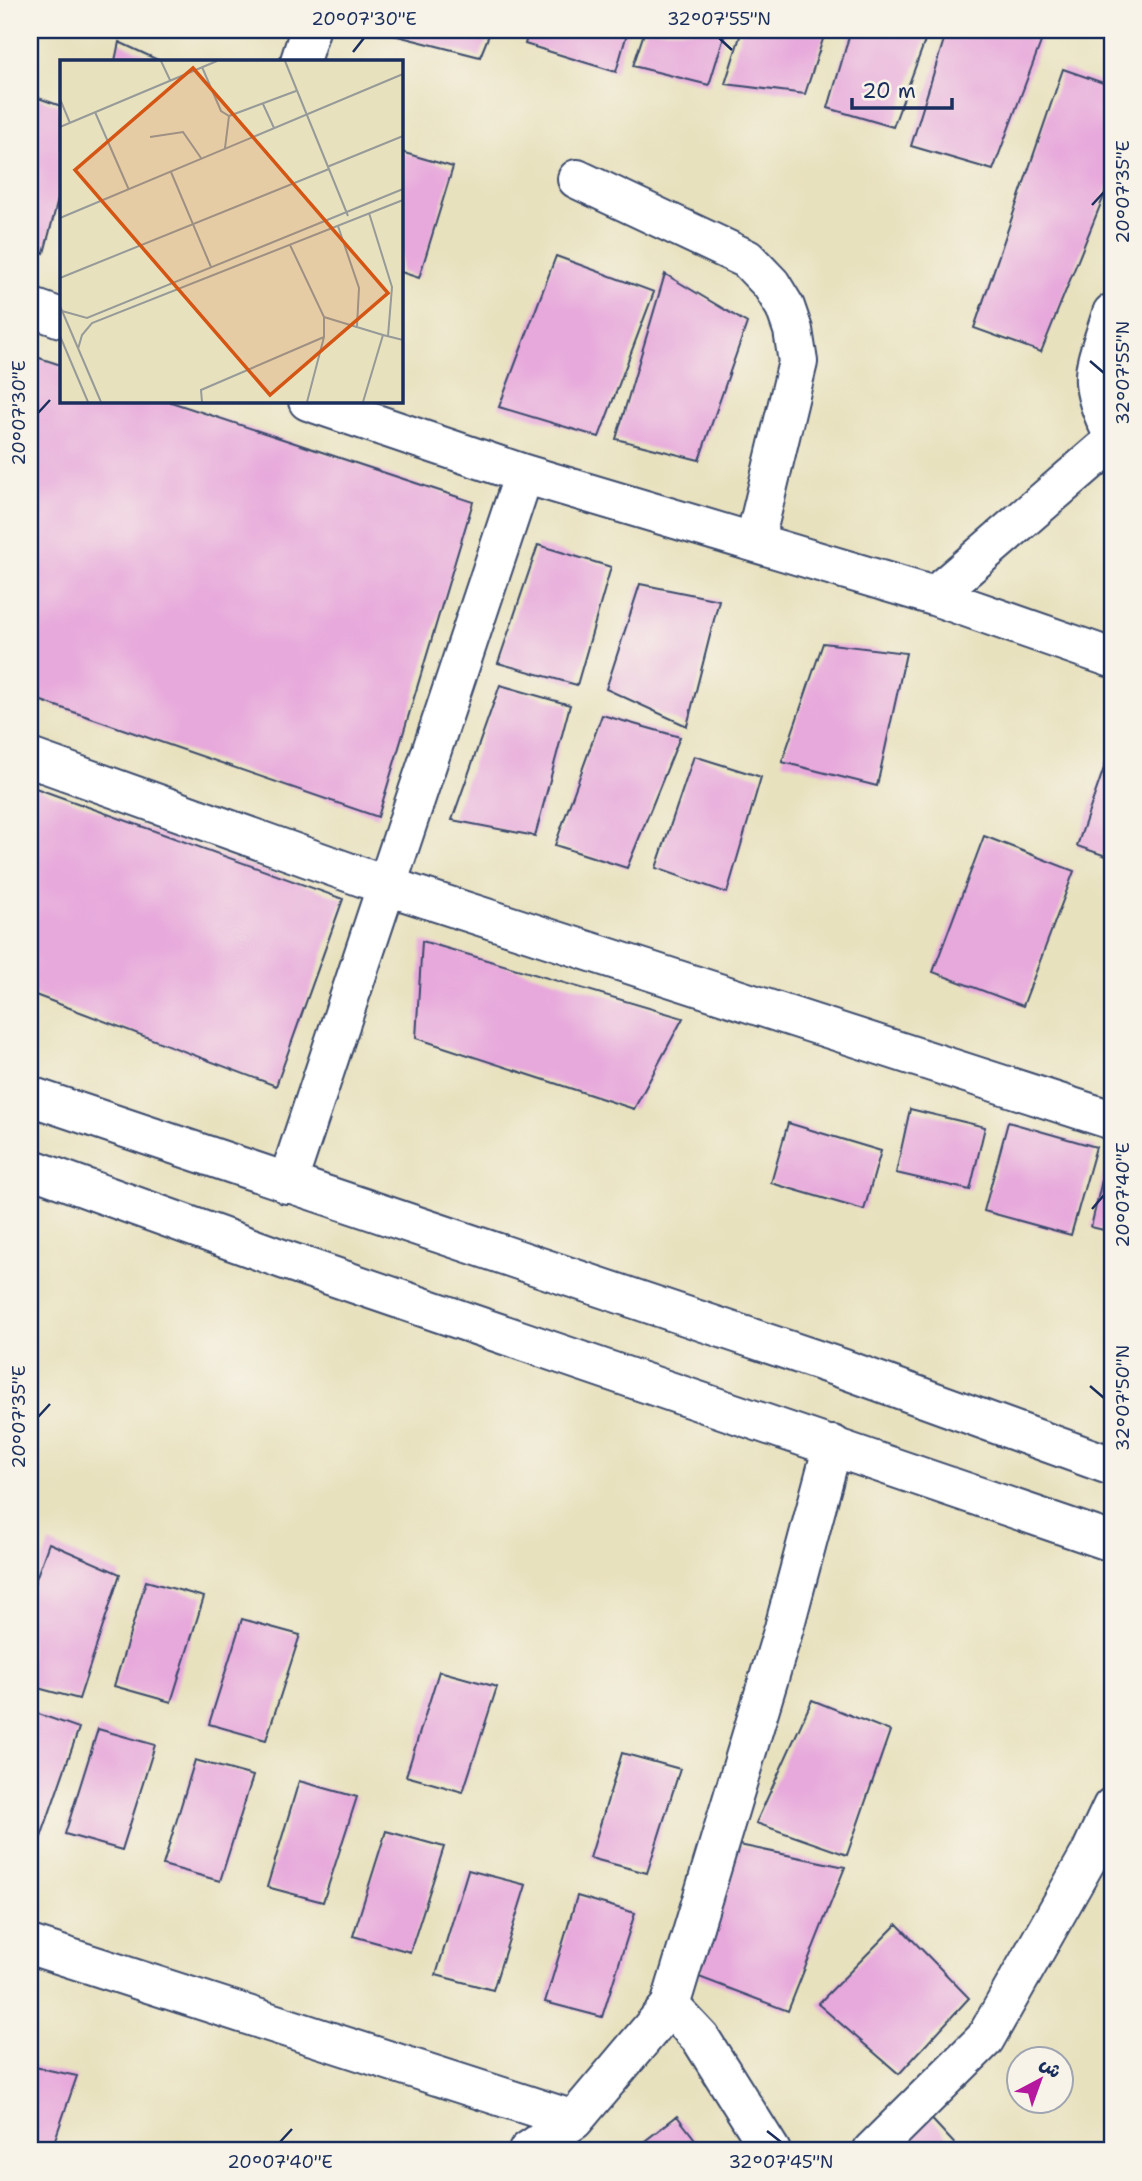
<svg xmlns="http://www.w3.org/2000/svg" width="1142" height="2181" font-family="'Shantell Sans','Playpen Sans Arabic',sans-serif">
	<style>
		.building { fill: #e7a8db }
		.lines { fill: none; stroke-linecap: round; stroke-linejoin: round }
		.minor-casing { stroke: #3a4a6c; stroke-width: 42 }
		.major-casing { stroke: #3a4a6c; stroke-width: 42 }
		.minor { stroke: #fff; stroke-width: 38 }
		.major { stroke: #fff; stroke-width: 38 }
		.ticks { fill: none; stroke: #1b2f5e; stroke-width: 2.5 }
		.inset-road { fill: none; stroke: #969a98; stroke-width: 2 }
		.view { fill: #d45514; fill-opacity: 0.15; stroke: #d45514; stroke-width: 3.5 }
		.inset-edge { fill: none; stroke: #1b2f5e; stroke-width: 3.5 }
		.neatline { fill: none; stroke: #1b2f5e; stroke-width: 2.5 }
		.ticks-label { font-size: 18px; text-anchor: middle; fill: #1b2f5e }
	</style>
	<rect width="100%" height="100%" fill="#f7f3e8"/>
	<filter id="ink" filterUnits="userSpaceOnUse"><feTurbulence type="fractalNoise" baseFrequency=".0143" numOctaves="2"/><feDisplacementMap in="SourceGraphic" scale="14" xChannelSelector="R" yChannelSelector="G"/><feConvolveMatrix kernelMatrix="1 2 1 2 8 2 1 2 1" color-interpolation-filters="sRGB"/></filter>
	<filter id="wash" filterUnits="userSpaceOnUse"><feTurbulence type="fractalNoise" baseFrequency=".00686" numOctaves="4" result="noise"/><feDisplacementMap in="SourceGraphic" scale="28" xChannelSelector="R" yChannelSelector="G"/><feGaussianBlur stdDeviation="1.57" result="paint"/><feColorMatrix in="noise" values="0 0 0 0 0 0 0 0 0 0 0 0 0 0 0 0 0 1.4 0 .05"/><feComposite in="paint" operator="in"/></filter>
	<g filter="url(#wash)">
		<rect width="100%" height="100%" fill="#e8e1be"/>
		<g id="blocks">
			<path class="building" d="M374,30H491L480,57Z
				M529,30H628L616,72L525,44Z
				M645,30H726L709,85L633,66Z
				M742,30H826L805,94L725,84Z
				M851,30H929L893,127L828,108Z
				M947,30H1003L1041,42L993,170L911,146Z
				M119,42L160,61H115Z
				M1063,69L1112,86V176L1041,352L974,328Z
				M30,95L61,106V188L44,253L30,247Z
				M401,152L453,167L419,278L401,272Z
				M556,256L654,292L599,437L499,407Z
				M665,274L747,323L699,460L616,439Z
				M30,355L61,365V401H168L473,502L378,817L30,697Z
				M538,545L611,567L577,685L498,663Z
				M640,584L719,600L687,726L606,689Z
				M823,643L906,653L877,786L782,762Z
				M500,685L570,705L535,836L452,820Z
				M602,715L680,737L627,868L555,845Z
				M1112,745V858L1077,846Z
				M694,756L761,777L727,893L656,868Z
				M30,786L343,899L276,1086L30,993Z
				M984,836L1074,871L1023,1006L933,972Z
				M422,941L683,1018L634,1109L416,1038Z
				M910,1109L985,1127L970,1190L896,1173Z
				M1008,1122L1096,1147L1071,1235L984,1211Z
				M788,1123L881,1151L864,1210L771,1183Z
				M1111,1142H1112V1232L1091,1227Z
				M49,1543L120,1574L79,1699L30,1686V1595Z
				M146,1581L204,1597L171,1702L114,1686Z
				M242,1619L300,1635L266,1740L209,1724Z
				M439,1671L497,1687L463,1792L406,1776Z
				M812,1700L890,1731L847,1855L756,1823Z
				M30,1711L79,1728L41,1837L30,1835Z
				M98,1729L155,1745L122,1850L65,1834Z
				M622,1753L680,1769L647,1873L590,1858Z
				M195,1760L253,1776L220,1881L163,1865Z
				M299,1781L357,1797L323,1902L267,1887Z
				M386,1831L444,1847L410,1952L353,1936Z
				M739,1845L845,1867L788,2011L699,1977Z
				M468,1870L526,1885L493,1990L436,1975Z
				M577,1896L635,1913L602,2017L545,2002Z
				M897,1924L969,1998L899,2074L818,2004Z
				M30,2066L77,2076L51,2151H30Z
				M927,2114L961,2151H889Z
				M677,2116L704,2151H632Z"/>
		</g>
	</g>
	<g filter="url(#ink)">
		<use href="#blocks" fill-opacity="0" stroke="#3a4a6c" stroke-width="2"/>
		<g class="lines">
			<defs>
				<path id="minor" d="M300,61L310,30
					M577,179L747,259L771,284L785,307L793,330L798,362L755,540
					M30,307L61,318
					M1112,313C1095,369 1084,377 1112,433
					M308,401L524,474L934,596L1112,658
					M934,596L1112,442
					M30,758L387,886L1112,1120
					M287,1184L524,474
					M30,1945L574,2120
					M670,2006L701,2039L771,2151
					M528,2151L574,2120L670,2006L784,1628L833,1445
					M872,2151L985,2039L1090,1854L1112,1807"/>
				<path id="major" d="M30,1096L844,1369L1112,1466
					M30,1168L285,1260L1112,1542"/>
			</defs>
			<use href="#minor" class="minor-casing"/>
			<use href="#major" class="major-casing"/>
			<use href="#minor" class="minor"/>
			<use href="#major" class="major"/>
		</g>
	</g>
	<path class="ticks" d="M719,38L732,50M353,52L364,38M1092,205L1104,192M1090,361L1104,373M38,413L50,400M1092,1209L1104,1195M1090,1386L1104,1398M38,1417L50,1404M767,2131L781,2142M280,2142L292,2129"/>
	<g transform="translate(60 60)">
		<rect width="343" height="343" fill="#e8e1be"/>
		<path class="inset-road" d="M101,1L110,20M225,1L288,156M142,7L161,51L169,56M0,39L10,63M203,44L214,68M35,52L69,130M169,56L236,31M0,67L157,1M90,77L123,72L141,98M165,88L169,56M267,107L343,76M111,112L151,207M309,153L332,227L328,276M0,158L343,14M278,166L299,228L297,266M230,185L264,257V277L247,342M0,218L269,109M0,246L41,342M2,251L27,258L343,129M264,257L323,275M0,276L28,342M18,289L22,275L32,263L343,140M142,342L141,330L264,277M303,342L323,275L343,280"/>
		<path class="view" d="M133,8L328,233L210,335L15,110Z"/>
		<rect width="343" height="343" class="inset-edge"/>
	</g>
	<rect width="1142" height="2181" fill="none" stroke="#f7f3e8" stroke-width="77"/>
	<g transform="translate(1040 2080) rotate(41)"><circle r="33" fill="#f7f3e8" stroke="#9fa5b1" stroke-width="2"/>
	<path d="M0-5L12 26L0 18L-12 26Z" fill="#b5179e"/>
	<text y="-10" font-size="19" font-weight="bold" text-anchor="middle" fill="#1b2f5e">ش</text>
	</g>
	<path d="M852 98v10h100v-10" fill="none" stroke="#1b2f5e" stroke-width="3.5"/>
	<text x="862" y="98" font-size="21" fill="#1b2f5e" stroke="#f7f3e8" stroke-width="5" paint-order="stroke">20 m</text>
	<rect x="38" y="38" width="1066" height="2104" class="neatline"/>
	<g class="ticks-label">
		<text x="364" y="25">20°07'30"E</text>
		<text x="719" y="25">32°07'55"N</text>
		<text transform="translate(1123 192) rotate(-90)" y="6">20°07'35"E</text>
		<text transform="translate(1123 373) rotate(-90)" y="6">32°07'55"N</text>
		<text transform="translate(19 413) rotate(-90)" y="6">20°07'30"E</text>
		<text transform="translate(1123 1195) rotate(-90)" y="6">20°07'40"E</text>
		<text transform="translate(1123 1398) rotate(-90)" y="6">32°07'50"N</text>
		<text transform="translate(19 1417) rotate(-90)" y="6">20°07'35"E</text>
		<text x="280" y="2168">20°07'40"E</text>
		<text x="781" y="2168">32°07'45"N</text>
	</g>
</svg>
